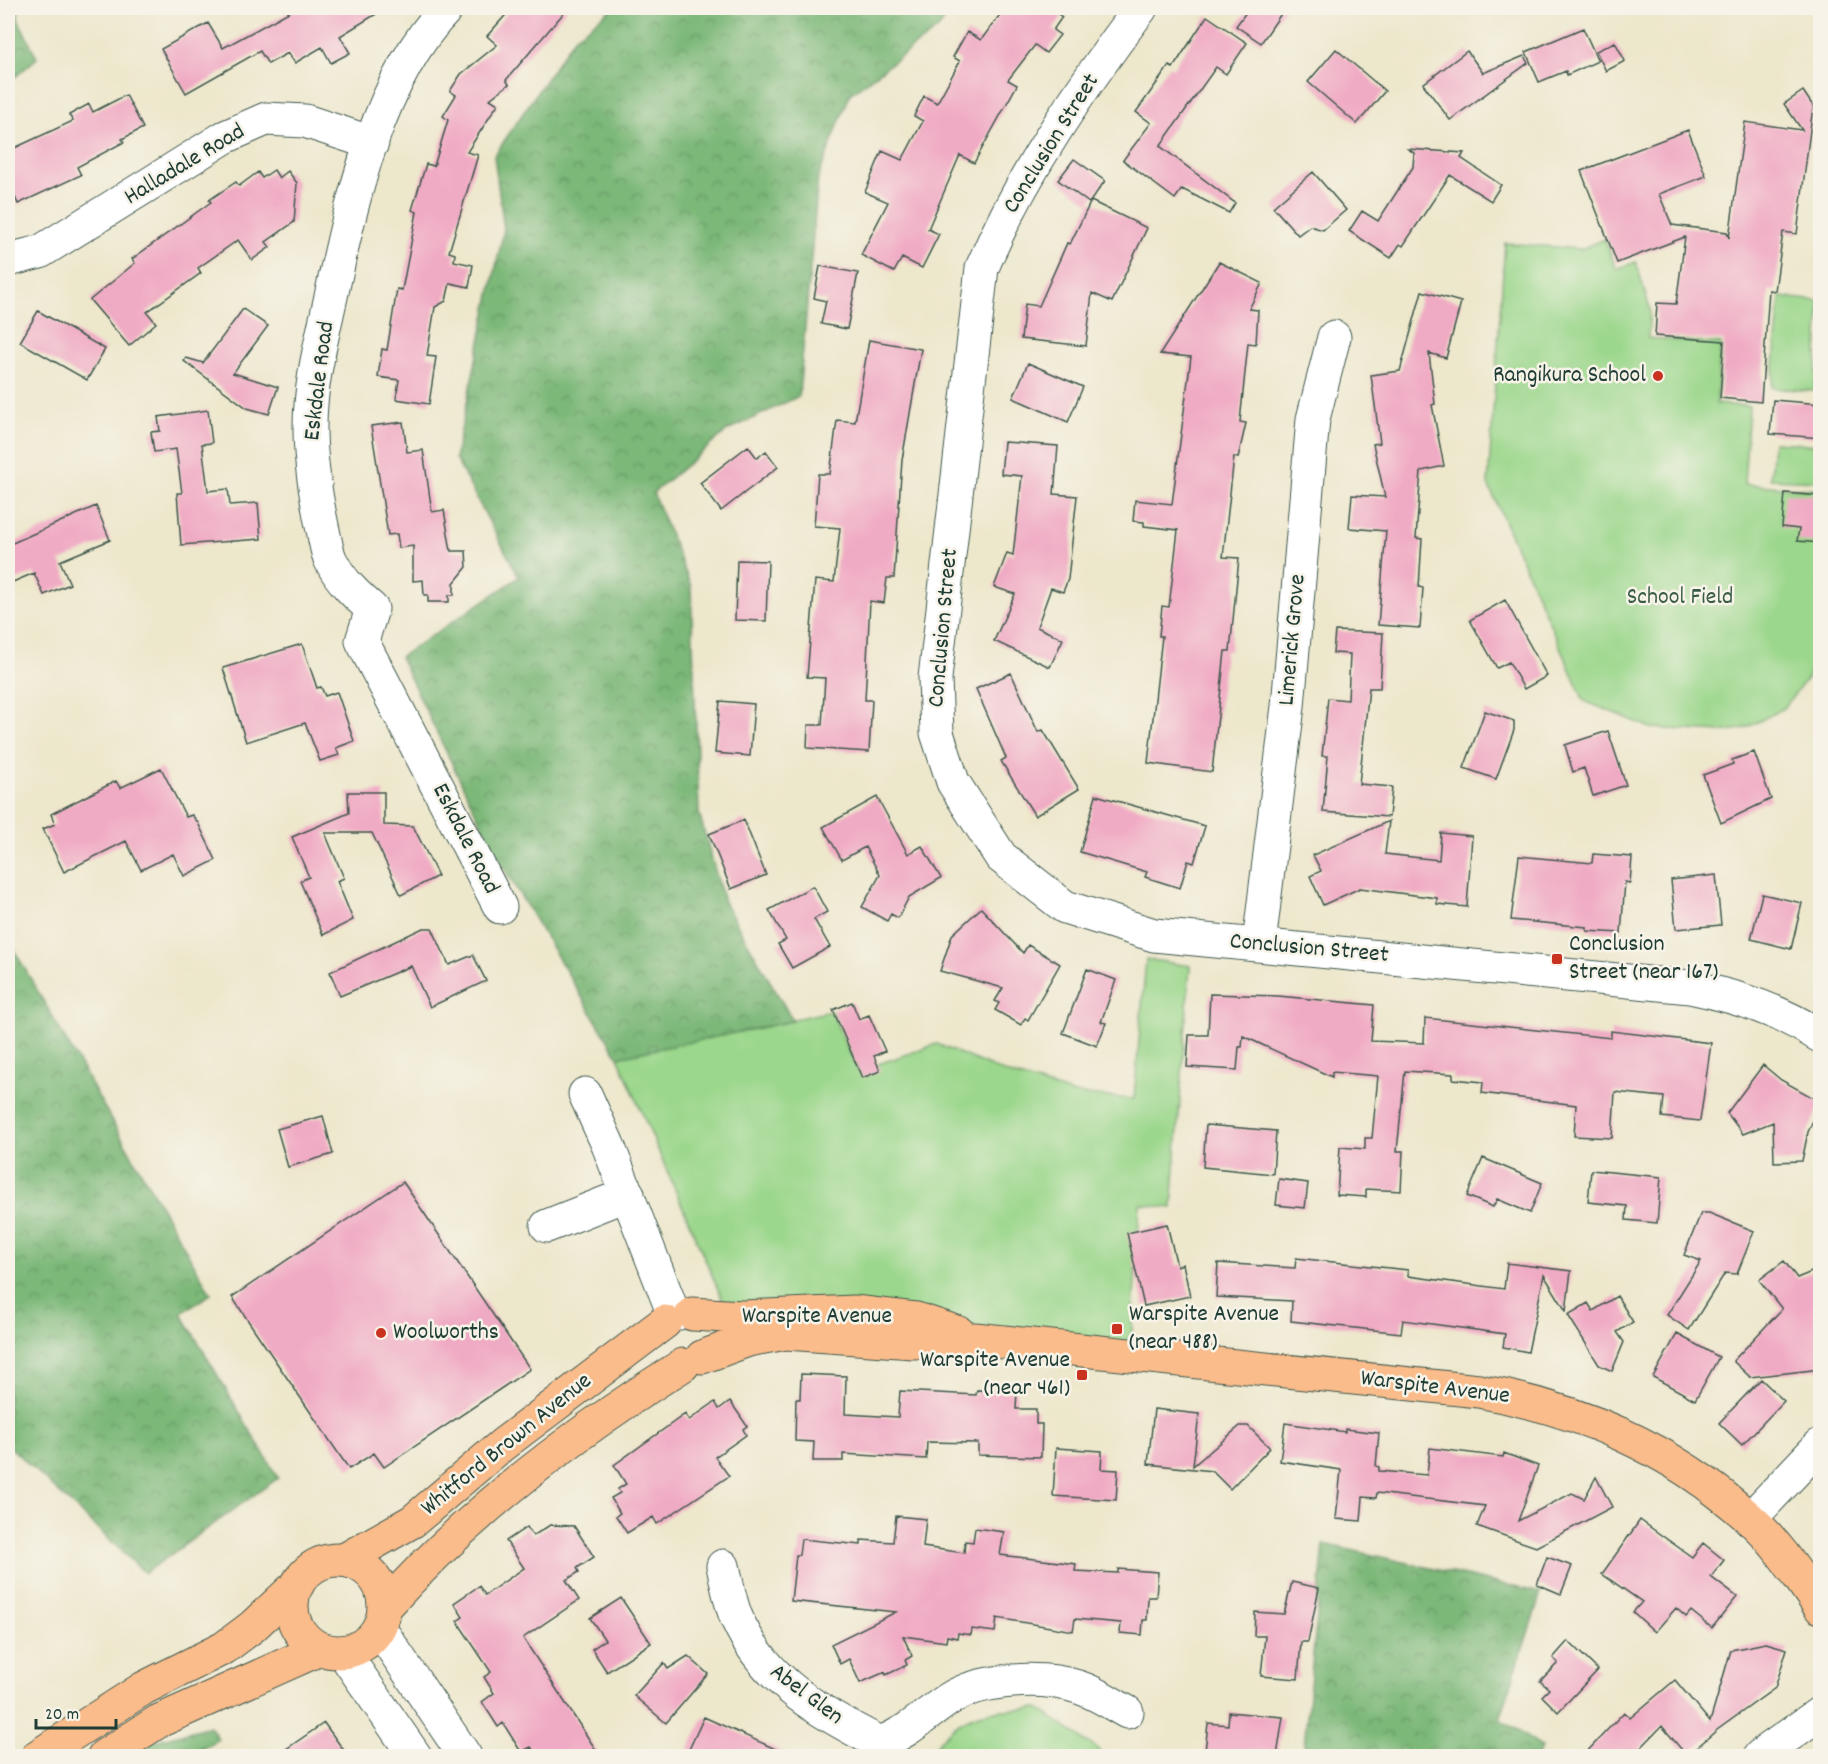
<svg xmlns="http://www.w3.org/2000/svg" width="1828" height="1764" font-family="Dekko,sans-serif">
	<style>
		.green { fill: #9bd78c; stroke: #5d8a60; stroke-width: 1.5 }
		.forest { fill: url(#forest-crowns); stroke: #4e7a56; stroke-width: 1.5 }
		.building { fill: #f0abc4 }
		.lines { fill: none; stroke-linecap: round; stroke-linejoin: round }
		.minor-casing { stroke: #3e564b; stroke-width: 35 }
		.major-casing { stroke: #3e564b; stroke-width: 35 }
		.minor { stroke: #fff; stroke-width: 33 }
		.major { stroke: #fabc8b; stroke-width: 33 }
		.poi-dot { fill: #c8321e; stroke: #f7f3e8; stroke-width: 2 }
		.labels { text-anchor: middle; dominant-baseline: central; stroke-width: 5; stroke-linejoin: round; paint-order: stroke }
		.street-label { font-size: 24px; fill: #1f3d34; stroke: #f7f3e8 }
		.poi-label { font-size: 24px; fill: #1f3d34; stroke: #f7f3e8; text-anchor: start }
		.park-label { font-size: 24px; fill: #385c46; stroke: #f7f3e8 }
	</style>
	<defs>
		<pattern id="forest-crowns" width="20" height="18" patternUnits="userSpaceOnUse" patternTransform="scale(1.5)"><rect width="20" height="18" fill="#7cb878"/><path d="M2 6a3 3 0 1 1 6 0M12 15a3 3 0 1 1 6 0" fill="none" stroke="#659763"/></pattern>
	</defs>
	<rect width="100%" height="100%" fill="#f7f3e8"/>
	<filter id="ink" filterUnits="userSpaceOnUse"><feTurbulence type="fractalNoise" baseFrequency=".0167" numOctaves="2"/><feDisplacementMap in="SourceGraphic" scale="12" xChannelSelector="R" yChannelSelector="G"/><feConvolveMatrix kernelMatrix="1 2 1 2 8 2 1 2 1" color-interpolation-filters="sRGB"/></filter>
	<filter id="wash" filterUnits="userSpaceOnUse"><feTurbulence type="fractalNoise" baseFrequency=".008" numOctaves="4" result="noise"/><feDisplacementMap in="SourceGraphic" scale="24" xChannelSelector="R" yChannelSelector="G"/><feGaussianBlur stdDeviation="1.35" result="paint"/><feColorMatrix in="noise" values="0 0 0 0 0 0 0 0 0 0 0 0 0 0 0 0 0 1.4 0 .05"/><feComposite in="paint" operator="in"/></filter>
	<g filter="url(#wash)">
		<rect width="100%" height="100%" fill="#ede7cc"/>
		<path class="green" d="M1605,239L1616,269L1636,262L1650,309L1648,338L1721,344L1716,404L1749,406L1744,484L1820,490V646L1808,677L1784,708L1746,728L1722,732L1651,728L1584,701L1488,484L1505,243L1581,249Z
			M1780,297L1820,301L1815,391L1772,388Z
			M1773,442L1820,445V481L1770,479Z
			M1146,959L1190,966L1172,1208L1140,1204L1131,1344L736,1331L618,1057L831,1011L858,1071L937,1044L1006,1073L1075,1094L1134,1099Z
			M1038,1708L1107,1756H930C958,1708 988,1711 1038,1708Z"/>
		<path class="forest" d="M8,8H18V19L37,58L8,83Z
			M613,8H953L939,28L850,94L818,178L799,396L727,431L653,493L691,586L699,813L724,902L793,1021L618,1057L499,860L400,657L519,577L455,458L504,229L494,156L574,38Z
			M8,939L211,1294L181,1313L278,1478L145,1573L8,1445Z
			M1324,1544L1541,1593L1500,1719L1541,1747L1538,1756H1303Z
			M210,1726L218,1739L191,1756H124L147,1743Z"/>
		<g id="blocks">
			<path class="building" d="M296,8H386L340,36L350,53L331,63L322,47L295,63L288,53L268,64L260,51L186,93L161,49L208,23L223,48Z
				M512,8H568L506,80L509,84L490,99L498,104L467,152L478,155L449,252L455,254L454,261L473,265L469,287L450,283L446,301L435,307L427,356L436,357L429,404L396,399L399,380L378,377L382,349L387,350L397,289L402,290L417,212L412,210L426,164L434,166L448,120L443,116L456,95L450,91L461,74L497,45L487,36Z
				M1005,8H1049L1062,17L1053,30L1060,35L1046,53L1035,45L1008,80L1017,85L974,163L960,155L928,229L939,234L922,268L902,258L894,272L861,255L888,202L865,192L882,151L902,160L923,121L914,116L924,96L937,103L960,61L953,57L967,32L981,40Z
				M1249,8H1285L1261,43L1236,26Z
				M1207,16L1247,43L1226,74L1216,67L1160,146L1235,203L1229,213L1182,189L1175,199L1123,160L1151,123L1136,112L1169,66L1173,68Z
				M1583,28L1598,61L1567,75L1566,71L1539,82L1526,52Z
				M1615,42L1625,61L1606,71L1596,51Z
				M1336,49L1385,91L1357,124L1308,82Z
				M1467,51L1483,73L1524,56L1528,63L1450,120L1423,84Z
				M1803,91L1813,106L1797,234L1783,232L1775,291L1769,290L1761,402L1720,398L1724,341L1655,336L1657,303L1676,304L1685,237L1617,263L1581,171L1688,130L1706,176L1659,194L1672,225L1727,232L1729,238L1745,122L1802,130L1784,104Z
				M126,95L143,128L122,139L124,142L77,167L81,175L18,204L8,181V151L73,121L69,115L89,104L93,112Z
				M1408,149L1464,153L1461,158L1501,185L1491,201L1450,175L1403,246L1400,244L1391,258L1349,231L1362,211L1378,221L1413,167L1414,153Z
				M1074,159L1105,181L1089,203L1058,180Z
				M274,170L279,178L288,171L297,183L294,222L266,242L270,247L252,260L238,240L198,268L201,273L147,312L156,323L129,346L90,300L135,263L132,259L211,202L209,200L236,182L239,186L258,172L262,178Z
				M1313,172L1346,210L1323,230L1310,226L1298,235L1273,207Z
				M1091,201L1147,228L1112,302L1092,293L1086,346L1021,339L1025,304L1039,306L1067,243L1070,244Z
				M1219,262L1262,283L1249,309L1258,310L1256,344L1248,343L1240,422L1246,423L1238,458L1234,457L1223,557L1239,558L1230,651H1225L1212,772L1148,763L1162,636H1159L1162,606L1169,607L1178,530L1144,526V522L1133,521L1135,500L1172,504L1191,357L1160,354Z
				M820,266L858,273L847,329L821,324L826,301L814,298Z
				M1422,291L1461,302L1446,358L1429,353L1435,404L1432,405L1444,466L1421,471L1416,538L1422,539L1419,587L1423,588L1420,628L1378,625L1386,531L1349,528L1352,495L1385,497L1373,444L1380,443L1371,375L1400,371Z
				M243,309L268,326L233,373L278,387L269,414L247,408L184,361L186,358L203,363Z
				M38,311L105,349L87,380L20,342Z
				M869,340L921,349L902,460L894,578H887L884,603L870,601L865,700H872L869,752L807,748L808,725H822L825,678L807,677L815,580L834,582L840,528L814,526L818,474H830L837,420L855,422Z
				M1028,363L1083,387L1068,422L1013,398Z
				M1773,400L1821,404V438L1770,434Z
				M208,410L212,443L202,444L208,491L228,489L230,505L258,503L261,539L181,545L177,493H182L176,449L154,452L151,432L160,431L158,417Z
				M403,422L407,452L423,450L432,512L444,510L451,551H466L467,567L454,583V595H449V602H428V595H424L423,580L413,581V546L399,548L397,534L388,535L371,426Z
				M1004,442L1058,446L1054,494L1077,496L1068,579L1063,592L1051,588L1037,627L1063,639L1050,667L994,641L1015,594L994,587L1007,553L1013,555L1022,476L1001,474Z
				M748,446L757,458L766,451L778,467L721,511L700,483Z
				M1785,493L1821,496V543L1797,541L1799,529L1782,527Z
				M96,506L110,540L60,561L70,584L44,595L34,573L8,584V545Z
				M737,560L768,561L766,621L735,620Z
				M1505,600L1547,676L1524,689L1509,662L1497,668L1470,620Z
				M1335,631L1383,633L1380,688H1369L1359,784L1392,787L1389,817L1323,812L1328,756H1322L1328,698L1348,700L1350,654L1333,653Z
				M302,644L317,688L321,687L325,696L337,692L354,741L336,748L339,755L320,761L305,723L246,742L223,668Z
				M1011,673L1038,732L1043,730L1079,789L1035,816L1001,761L1006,758L976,689Z
				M720,701L754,704L750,756L715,753Z
				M1485,711L1514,721V730L1496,779L1464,768Z
				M1608,731L1626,785L1593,796L1584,768L1573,772L1565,745Z
				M1754,752L1771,799L1721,823L1703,775L1733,764L1732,760Z
				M161,768L186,817L192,815L198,823L216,860L184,876L173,854L141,870L126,841L64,872L43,829L55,824L51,814L116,781L120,788Z
				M348,792H384V825L413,826L438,876L401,895L372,833H325L344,878L337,881L353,920L323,935L300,881L309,877L292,837L349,813Z
				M1096,795L1205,826L1194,863L1188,861L1180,888L1145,877L1147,872L1080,852Z
				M877,797L908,854L922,846L941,878L909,897L898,918L891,914L887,921L862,907L880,875L865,847L842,860L823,827Z
				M744,820L766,875L731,889L709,834Z
				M1389,821L1385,854L1439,860L1441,833L1472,836L1467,907L1437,904V898L1360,888L1323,905L1310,876L1321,871L1313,855Z
				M1593,854L1632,857L1630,883L1625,882L1621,933L1587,931V927L1511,920L1519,856L1592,863Z
				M1716,875L1721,925L1676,929L1671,880Z
				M813,886L827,912L814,919L830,947L792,968L778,944L786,940L769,910Z
				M1762,894L1802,903L1791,949L1751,939Z
				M981,908L1023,953L1028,945L1060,964L1028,1020L1025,1018L1021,1025L995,1010L999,1003L995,1001L1003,988L940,971L952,935Z
				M423,928H432L449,965L473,955L486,981L430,1007L411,966L340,996L330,972Z
				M1087,969L1116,980L1101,1022L1106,1023L1097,1046L1063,1033Z
				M1210,994L1278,996L1374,1005L1371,1041L1424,1043L1425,1018L1611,1038V1031L1711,1043L1700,1121L1662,1117L1664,1097L1615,1092L1612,1138L1574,1136L1576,1105L1482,1093L1483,1082L1453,1079V1074L1405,1071L1397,1151H1403L1401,1191L1366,1189V1197L1337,1195L1340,1147L1365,1149V1138H1372L1378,1076L1332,1072V1077L1243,1036L1242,1047H1239L1237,1070L1187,1067L1189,1035H1208Z
				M852,1002L859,1019L869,1015L885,1051L874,1056L880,1071L862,1078L833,1010Z
				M1763,1065L1781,1080L1821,1102L1808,1132L1802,1161L1774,1162L1773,1122L1743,1134L1727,1113Z
				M323,1116L333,1154L288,1167L277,1129Z
				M1206,1125L1276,1131L1273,1174L1203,1167Z
				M1483,1158L1542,1183L1530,1213L1497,1199L1493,1207L1467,1196Z
				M1591,1170L1661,1177L1657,1223L1626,1220L1627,1206L1588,1202Z
				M1279,1179L1308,1183L1305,1208L1276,1205Z
				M403,1182L530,1369L384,1467L374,1453L349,1469L232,1297Z
				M1701,1213H1709L1754,1231L1737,1274L1725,1273L1689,1330L1667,1315L1701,1261L1684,1255Z
				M1167,1224L1177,1266L1183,1264L1190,1296L1144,1306L1127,1233Z
				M1296,1258L1408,1270V1276L1504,1289L1507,1263L1571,1271L1566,1311L1544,1275L1528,1352L1503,1347L1505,1334L1403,1320L1401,1333L1291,1321L1292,1301L1216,1297L1218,1263L1295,1268Z
				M1784,1261L1797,1278L1821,1268V1369L1750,1377L1733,1361L1782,1309L1759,1280Z
				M1617,1296L1633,1322L1617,1332L1624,1342L1612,1371L1599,1365L1568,1315L1588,1303L1593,1311Z
				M1677,1334L1719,1357L1695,1400L1653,1377Z
				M801,1374L846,1376L845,1414L898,1417L900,1391L976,1395L977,1390L1017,1391L1016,1409H1036V1424H1042L1041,1457L978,1455V1443L927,1442L926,1459L843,1454V1461H813L814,1442L795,1441L796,1399H800Z
				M1761,1379L1784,1401L1742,1445L1719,1423Z
				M730,1401L747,1426L743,1429L746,1435L715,1457L729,1476L657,1524L653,1517L627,1533L616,1516L620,1513L611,1498L620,1493L618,1489L626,1484L614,1465L685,1414L689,1420L715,1402L719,1409Z
				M1154,1409L1199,1414L1193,1466L1240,1426H1248L1270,1448L1230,1489L1212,1471L1148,1464Z
				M1285,1423L1345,1432V1429L1379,1433L1376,1466L1379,1467V1471L1427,1475L1430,1448L1503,1457L1504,1453L1538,1466L1518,1521L1572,1493L1584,1499L1596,1477L1612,1507L1536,1547L1477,1526L1485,1506L1377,1493L1376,1498L1363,1497L1361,1521L1336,1519L1341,1470L1280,1461Z
				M1056,1448L1102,1451L1101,1469L1118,1470L1116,1500L1053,1496Z
				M896,1516L926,1519L923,1547L964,1553L965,1541L973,1542L975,1528L1004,1532L1000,1555L1076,1564L1075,1571L1118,1573V1569L1158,1572L1156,1597H1148L1147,1620H1143L1142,1635L1120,1633L1121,1623L1075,1619L1073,1631L997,1618L995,1632L972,1629L971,1635L958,1633L957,1638L947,1636L946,1642L903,1636L912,1656L905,1660L907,1665L886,1675L885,1672L860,1683L849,1659L840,1664L831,1644L896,1612L791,1601L796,1555H799L801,1539L861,1545V1540L893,1542Z
				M1640,1520L1692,1557L1703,1543L1724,1560L1711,1577L1737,1597L1712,1628L1691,1611L1686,1617L1676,1608L1655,1632L1633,1612L1642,1602L1602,1574Z
				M550,1525L574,1526L594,1557L577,1568L579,1572L566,1580L579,1600L523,1638L600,1756H537L531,1747L521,1752L503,1723L498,1727L482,1702L494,1693L484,1677L491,1672L457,1621L463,1617L454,1603L479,1586L485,1595L524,1568L506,1541L527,1527L533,1536Z
				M1547,1557L1572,1566L1561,1594L1537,1584Z
				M1292,1582L1319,1588L1308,1642H1301L1298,1679L1261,1676L1265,1636H1254L1255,1612L1284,1614Z
				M621,1598L651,1643L607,1672L592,1649L605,1640L590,1618Z
				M1568,1641L1598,1670L1558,1712L1542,1696L1549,1689L1540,1681L1558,1663L1553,1658Z
				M1766,1643L1787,1649L1775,1688L1717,1730L1687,1756L1662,1726L1633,1756H1583L1624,1712L1630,1718L1675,1680L1710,1722L1731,1650Z
				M688,1656L708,1674L666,1723L634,1696L664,1663L668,1669Z
				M1229,1712L1283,1717L1277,1756L1205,1752L1208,1723L1228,1725Z
				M704,1717L791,1756H686Z
				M324,1723L348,1756H276Z"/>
		</g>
	</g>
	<g filter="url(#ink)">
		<use href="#blocks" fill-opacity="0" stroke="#3e564b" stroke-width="1.5"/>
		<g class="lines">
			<defs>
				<path id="minor" d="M447,8C377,80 351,205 330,301C321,342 310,384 310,427C310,461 315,492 322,526C325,537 326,551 331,561C341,581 356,595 372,609L362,641L500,907
					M1141,8C1081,88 1021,175 982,268L935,678L937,733L953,782L1001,857L1065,907L1154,935L1690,987C1736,996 1781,1011 1820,1036
					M8,260L40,252L225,137L266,119L305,121L372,143
					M1259,944L1288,706L1313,419L1334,337
					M585,1094L608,1145L674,1315
					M547,1226L628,1194
					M1750,1519L1820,1445
					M723,1566C727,1583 730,1603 737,1619C765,1682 821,1713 880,1743
					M379,1628L465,1756
					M343,1652L415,1756
					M878,1756L880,1743C907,1733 925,1715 949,1699C981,1678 1043,1676 1078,1687C1095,1692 1112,1704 1127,1712
					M1760,1756L1820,1713"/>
				<path id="major" d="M692,1314L743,1317L854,1312L916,1319L959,1333
					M702,1357L748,1340L786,1333L913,1342L975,1339L1479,1391C1581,1410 1670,1447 1749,1518C1777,1542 1799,1577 1820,1607
					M292 1606a46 46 0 1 1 92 0a46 46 0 1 1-92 0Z
					M344,1560L413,1521L502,1445L665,1322
					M385,1607C471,1511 574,1433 683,1365
					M38,1756L144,1688L224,1648L252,1627L298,1584
					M104,1756L159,1721L320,1649"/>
			</defs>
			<use href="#minor" class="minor-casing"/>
			<use href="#major" class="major-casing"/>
			<use href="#minor" class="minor"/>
			<use href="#major" class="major"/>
		</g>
	</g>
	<g class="poi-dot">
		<circle cx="1658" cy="376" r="6"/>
		<rect x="1551" y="953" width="12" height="12" rx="3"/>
		<rect x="1111" y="1323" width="12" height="12" rx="3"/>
		<circle cx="381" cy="1333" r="6"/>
		<rect x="1076" y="1369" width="12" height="12" rx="3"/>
	</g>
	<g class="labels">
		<g class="street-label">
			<text transform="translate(1052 144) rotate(-58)">Conclusion Street</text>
			<text transform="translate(185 165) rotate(-31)">Halladale Road</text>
			<text transform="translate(320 381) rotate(-83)">Eskdale Road</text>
			<text transform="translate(944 628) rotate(-85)">Conclusion Street</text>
			<text transform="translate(1293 640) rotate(-85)">Limerick Grove</text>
			<text transform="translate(465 839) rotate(63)">Eskdale Road</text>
			<text transform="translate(1309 949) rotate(5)">Conclusion Street</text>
			<text x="817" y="1317">Warspite Avenue</text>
			<text transform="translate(1435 1388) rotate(7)">Warspite Avenue</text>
			<text transform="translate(507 1445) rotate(-39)">Whitford Brown Avenue</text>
			<text transform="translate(806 1695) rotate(37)">Abel Glen</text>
		</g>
		<g class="poi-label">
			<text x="1646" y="376" text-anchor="end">Rangikura School</text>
			<text x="1569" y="945">Conclusion<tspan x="1569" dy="28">Street (near 167)</tspan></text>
			<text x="1129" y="1315">Warspite Avenue<tspan x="1129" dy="28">(near 488)</tspan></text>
			<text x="393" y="1333">Woolworths</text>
			<text x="1070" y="1361" text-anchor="end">Warspite Avenue<tspan x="1070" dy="28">(near 461)</tspan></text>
		</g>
		<g class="park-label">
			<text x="1680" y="598">School Field</text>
		</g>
	</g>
	<rect width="1828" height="1764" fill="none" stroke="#f7f3e8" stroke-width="30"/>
	<path d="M36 1719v9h80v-9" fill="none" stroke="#1f3d34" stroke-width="3"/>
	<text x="45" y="1719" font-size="18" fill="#1f3d34" stroke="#f7f3e8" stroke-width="4.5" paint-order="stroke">20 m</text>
</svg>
